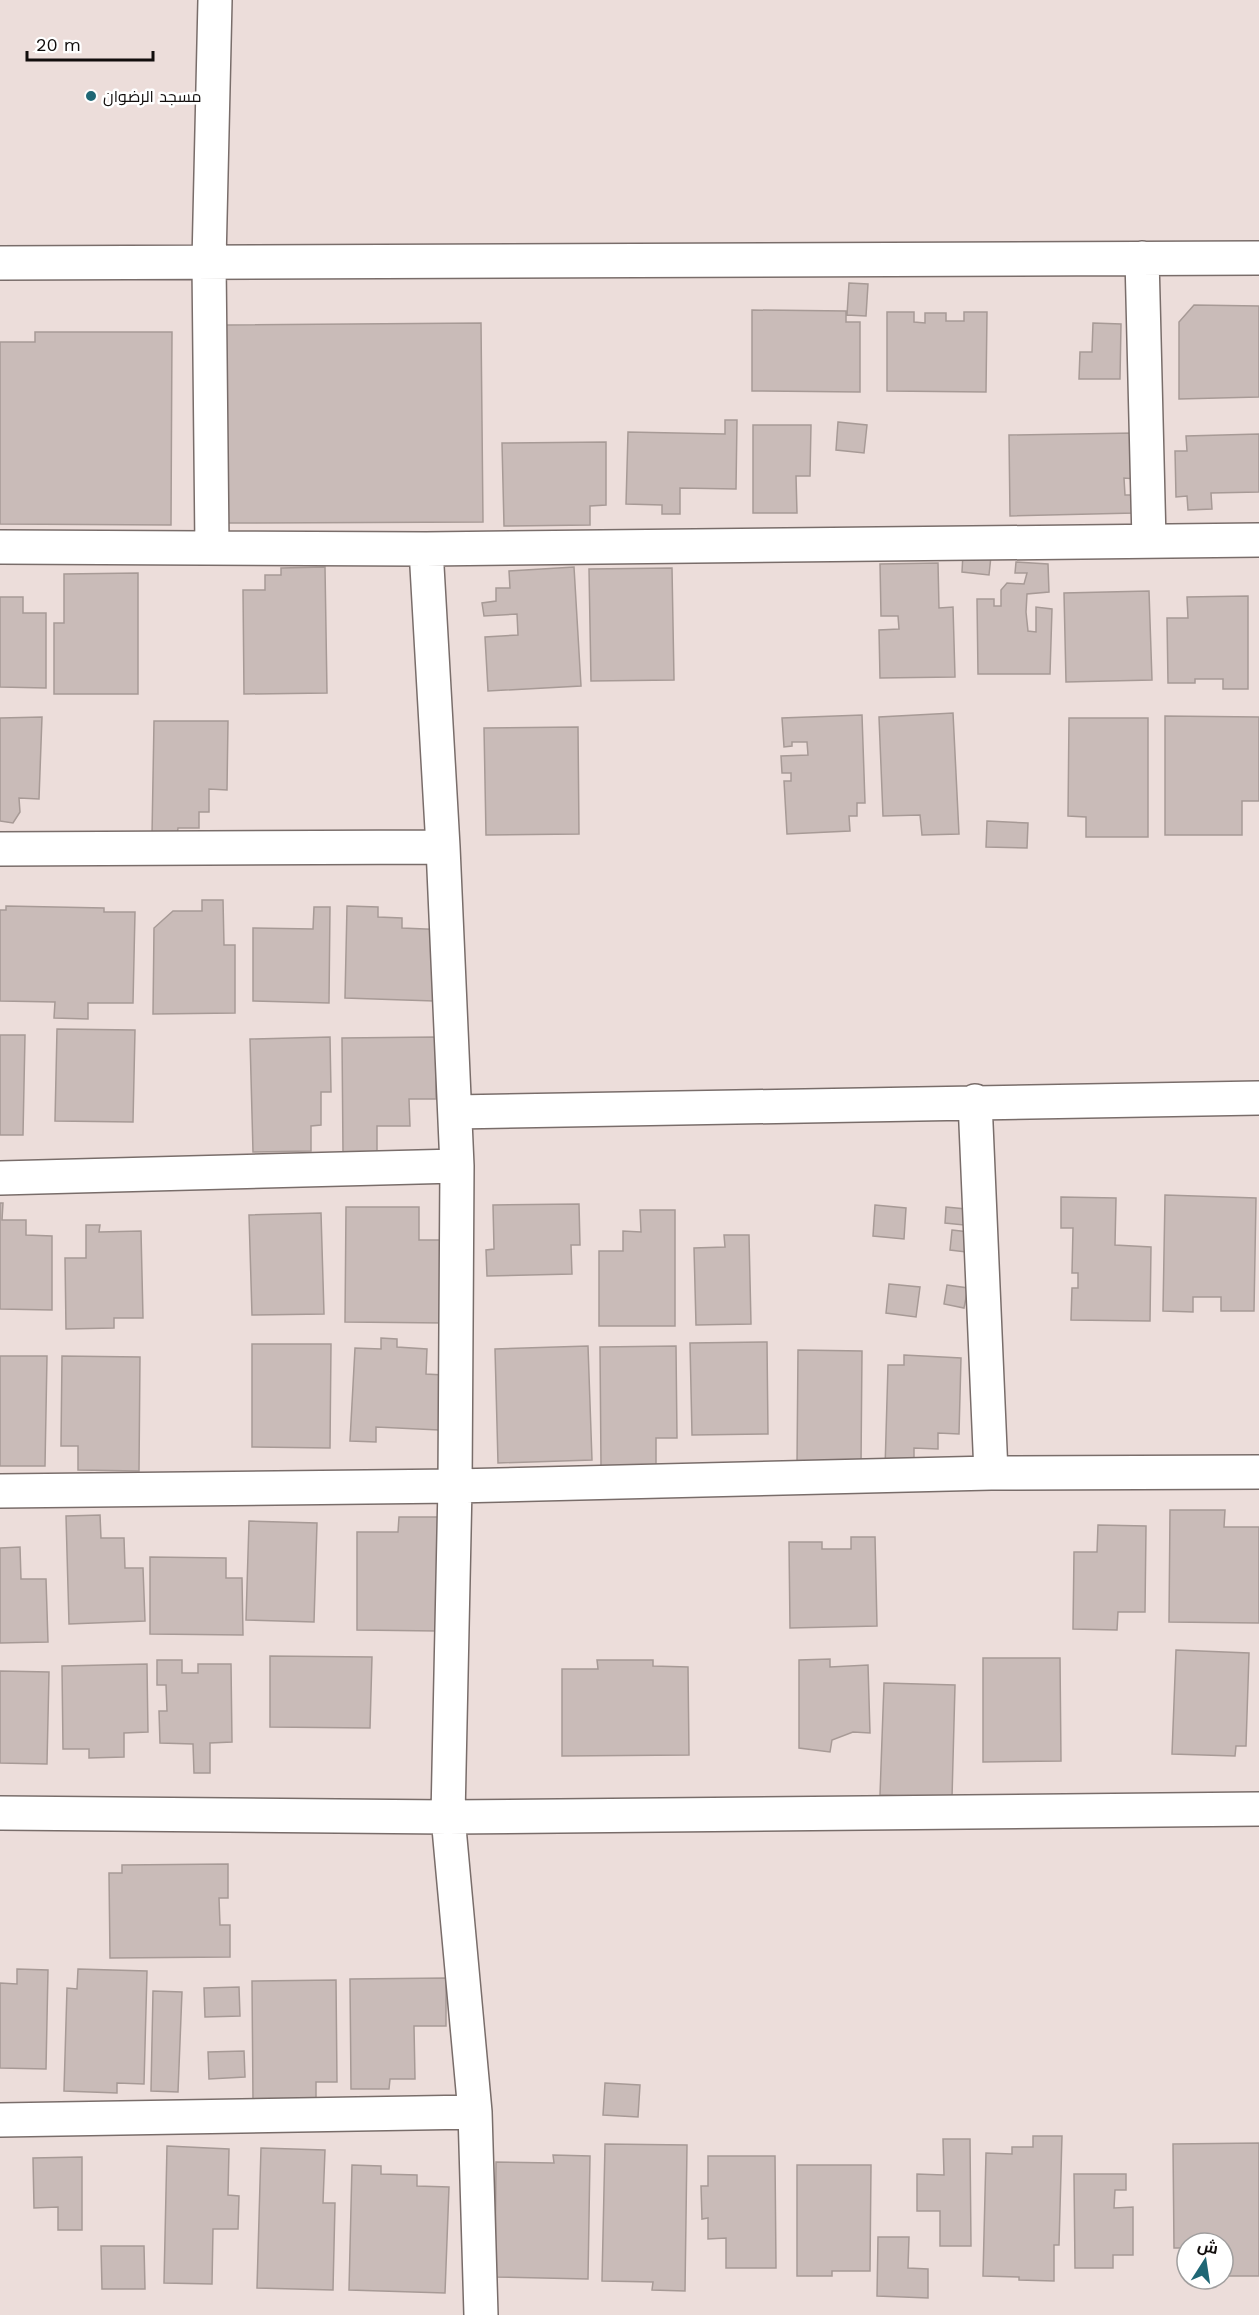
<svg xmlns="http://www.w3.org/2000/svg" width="1259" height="2315" font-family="'Work Sans',Cairo,sans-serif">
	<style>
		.building { fill: #c9bbb8; stroke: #a79a96; stroke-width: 1.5 }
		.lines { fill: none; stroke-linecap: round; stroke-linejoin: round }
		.minor-casing { stroke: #796d6a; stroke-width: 36 }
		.minor { stroke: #fff; stroke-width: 33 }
		.poi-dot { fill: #1f6775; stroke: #fff; stroke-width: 2 }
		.labels { text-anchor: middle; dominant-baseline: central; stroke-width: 5; stroke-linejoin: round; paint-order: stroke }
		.poi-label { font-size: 16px; fill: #110d0c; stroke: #fff; text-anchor: start }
	</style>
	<rect width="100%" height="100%" fill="#ecddda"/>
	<path class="building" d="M849,283L868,284L866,316L847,315Z
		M1194,305L1259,306V397L1179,399V322Z
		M752,310L846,311V322H860V392L752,391Z
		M887,312H914V322L925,323V313H946V321H964V312H987L986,392L887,391Z
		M481,323L483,522L228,523L226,325Z
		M1093,323L1121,324L1120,379H1079L1080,352H1092Z
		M35,332H172L171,525L0,524V342H35Z
		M725,420H737L736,489L680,488V514H662V505L626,504L628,432L725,434Z
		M838,422L867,425L864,453L836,450Z
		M753,425H811L810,476H796L797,513H753Z
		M1134,433L1136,479L1124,478L1125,495H1134L1135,513L1010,516L1009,435Z
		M1259,434V492L1211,493L1212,509L1188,510L1187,496L1176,497L1175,451H1187L1186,436Z
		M606,442V505L590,506V525L504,526L502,443Z
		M963,553L991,556L989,575L962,572Z
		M1016,562L1048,564L1049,592L1027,594L1026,612L1028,631L1036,632V607L1052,609L1050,674H978L977,599H994V606H1001V590L1007,583L1024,584L1027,573H1015Z
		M938,563L939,608L953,607L955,677L880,678L879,630L899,629L898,616H881L880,564Z
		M325,567L327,693L244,694L243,590H265V575H281V568Z
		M574,567L581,686L488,691L485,637L518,635L517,614L484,616L482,603L496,601V588H510L509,571Z
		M672,568L674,680L591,681L589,569Z
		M138,573V694H54V623H64V574Z
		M1149,591L1152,680L1066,682L1064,593Z
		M1248,596V689H1223V679H1195V683H1168L1167,618H1188L1187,597Z
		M0,597H23V613H46V688L0,687Z
		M953,713L959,834L922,835L920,815L883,816L879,717Z
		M862,715L865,803H857V816H849L850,831L787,834L784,781H791V773H782L781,756L808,755L807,742H792V746L784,747L782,718Z
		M1165,716L1259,717V801H1242V835H1165Z
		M42,717L39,799L19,798L20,812L13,823L0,821V718Z
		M1069,718H1148V837H1086V817L1068,816Z
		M154,721H228L227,790L209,789V812H199V828H178L177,836H152Z
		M578,727L579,834L486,835L484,728Z
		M987,821L1028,823L1027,848L986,847Z
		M202,900H223L224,945H235V1013L153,1014L154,928L173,911H202Z
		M6,906L104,908V912H135L133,1003H88V1019L54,1018L55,1002L0,1001V910H6Z
		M347,906L378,907V917L402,918V928L449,930L434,1001L345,998Z
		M314,907H330L329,1003L253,1001V928L313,929Z
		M57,1029L135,1030L133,1122L55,1121Z
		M0,1035H25L23,1135H0Z
		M330,1037L331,1092H321V1125L311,1126V1151L253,1152L250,1039Z
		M436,1037V1099H409L410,1126H377V1152H343L342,1038Z
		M1165,1195L1256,1198L1254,1311H1221V1297H1193V1312L1163,1311Z
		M1061,1197L1116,1198L1115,1245L1151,1247L1150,1321L1071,1320L1072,1288H1078V1273H1072L1073,1228H1061Z
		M0,1203H3L2,1220H26V1235L52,1236V1310L0,1309Z
		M579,1204L580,1245H571L572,1274L487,1276L486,1250L494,1249L493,1205Z
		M875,1205L906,1208L904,1239L873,1236Z
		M346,1207H419V1240H447L445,1323L345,1322Z
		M946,1207L966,1209L964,1225L945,1223Z
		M640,1210H675V1326H599V1251H623V1231L641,1232Z
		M321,1213L324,1314L252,1315L249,1215Z
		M86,1225H100L99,1232L141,1231L143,1318H114V1328L66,1329L65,1258H86Z
		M952,1230L969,1232L966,1252L950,1250Z
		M724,1235H749L751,1324L696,1325L694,1248L725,1247Z
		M889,1284L920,1287L916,1317L886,1313Z
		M947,1285L968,1288L964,1308L944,1304Z
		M381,1338L397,1339V1347L427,1349L426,1374L443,1375L439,1430L376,1427V1442L350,1441L355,1348L381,1349Z
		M767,1342L768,1434L692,1435L690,1343Z
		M252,1344H331L330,1448L252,1447Z
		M588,1346L592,1460L498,1463L495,1349Z
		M676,1346L677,1438H656V1466H601L600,1347Z
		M798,1350L862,1351L861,1466L797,1465Z
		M904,1355L961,1358L959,1434L938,1433V1449L914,1448V1470L885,1469L888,1365H904Z
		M0,1356H47L45,1466H0Z
		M62,1356L140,1357L139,1471L78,1470V1446H61Z
		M1170,1510H1225L1224,1527H1259V1623L1169,1622Z
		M100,1515L101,1538H124L125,1568H143L145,1621L69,1624L66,1516Z
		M399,1517H438L437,1631L357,1630V1532H398Z
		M249,1521L317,1523L314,1622L246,1620Z
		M1098,1525L1146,1526L1145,1612H1118L1117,1630L1073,1629L1074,1552H1097Z
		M851,1537H875L877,1626L790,1628L789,1542H822V1549H851Z
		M20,1547L21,1579H46L48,1642L0,1643V1548Z
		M150,1557L226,1558V1578H242L243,1635L150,1634Z
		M1176,1650L1249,1653L1246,1746H1236L1235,1756L1172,1754Z
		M270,1656L372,1657L370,1728L270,1727Z
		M983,1658H1060L1061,1761L983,1762Z
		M830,1659V1667L868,1665L870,1733L853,1732L832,1740L830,1752L799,1748V1660Z
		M157,1660H182V1673H198V1664H231L232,1742L210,1743V1773H194L193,1744L160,1743L159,1711H167L166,1685H157Z
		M597,1660H653V1666L688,1667L689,1755L562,1756V1669H598Z
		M147,1664L148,1732L124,1733V1757L89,1758V1749H63L62,1666Z
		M0,1671L49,1672L47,1764L0,1763Z
		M884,1683L955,1685L952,1798L880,1795Z
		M228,1864V1898H219L220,1925H230V1957L110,1958L109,1873H122V1865Z
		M17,1969L48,1970L46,2069L0,2068V1983L17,1984Z
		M78,1969L147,1971L144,2084L117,2083V2093L64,2091L67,1988L77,1989Z
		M446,1978V2026H414L415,2079H390L389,2089H351L350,1979Z
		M336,1980L337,2082H316V2100L253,2101L252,1981Z
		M239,1987L240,2016L205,2017L204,1988Z
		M153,1991L182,1992L178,2092L151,2091Z
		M244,2051L245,2077L209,2079L208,2052Z
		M605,2083L640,2085L638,2117L603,2115Z
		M1033,2136H1062L1059,2245H1054V2281L1019,2280V2277L983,2276L986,2153L1012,2154V2147H1033Z
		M943,2139H970L971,2246H940V2211H917V2174L944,2175Z
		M1259,2143V2276H1223V2243H1187V2248H1174L1173,2144Z
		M605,2144L687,2145L685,2291L652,2290L653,2282L602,2281Z
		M167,2146L229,2149L228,2195L239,2196L238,2229H213L212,2284L164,2283Z
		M261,2148L325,2150L323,2203H335L333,2290L257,2288Z
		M553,2155L590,2156L588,2279L495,2277L496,2162L554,2163Z
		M708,2156H775L776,2268H726V2238L708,2239V2218L702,2219L701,2186H708Z
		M82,2157V2230H58V2207L34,2208L33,2158Z
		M352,2165L381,2166V2174L417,2175V2186L449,2187L445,2293L349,2290Z
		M797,2165H871L870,2271H832V2276H797Z
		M1074,2174H1126V2190H1115L1114,2208L1133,2207V2255H1113V2268H1075Z
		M878,2237H909L908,2268L928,2269V2298L877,2296Z
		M101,2246H144L145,2289H102Z"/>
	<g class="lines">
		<defs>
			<path id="minor" d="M1142,258L1149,541
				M0,263L1259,258
				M0,547L426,549L1259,540
				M212,547L209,262L215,0
				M426,549L443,847L457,1166L455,1486L448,1817L475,2112L481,2315
				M0,849L443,847
				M975,1101L991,1473
				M455,1112L1259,1098
				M0,1178L457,1166
				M0,1491L455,1486L991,1473L1259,1472
				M0,1813L448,1817L1259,1809
				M0,2120L475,2112"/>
		</defs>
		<use href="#minor" class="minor-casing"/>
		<use href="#minor" class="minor"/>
	</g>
	<circle class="poi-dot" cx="91" cy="96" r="6"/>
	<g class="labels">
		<g class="poi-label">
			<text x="103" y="96">مسجد الرضوان</text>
		</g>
	</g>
	<g transform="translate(1205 2261) rotate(12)"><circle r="28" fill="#ffffff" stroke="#a09e9e" stroke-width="1.5"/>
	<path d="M0-4.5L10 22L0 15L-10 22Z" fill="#1f6775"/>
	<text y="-9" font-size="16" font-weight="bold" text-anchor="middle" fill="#110d0c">ش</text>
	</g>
	<path d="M27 51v9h126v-9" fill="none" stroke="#110d0c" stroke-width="3"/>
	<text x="36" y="51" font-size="18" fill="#110d0c" stroke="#ffffff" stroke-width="4.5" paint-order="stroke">20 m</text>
</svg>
